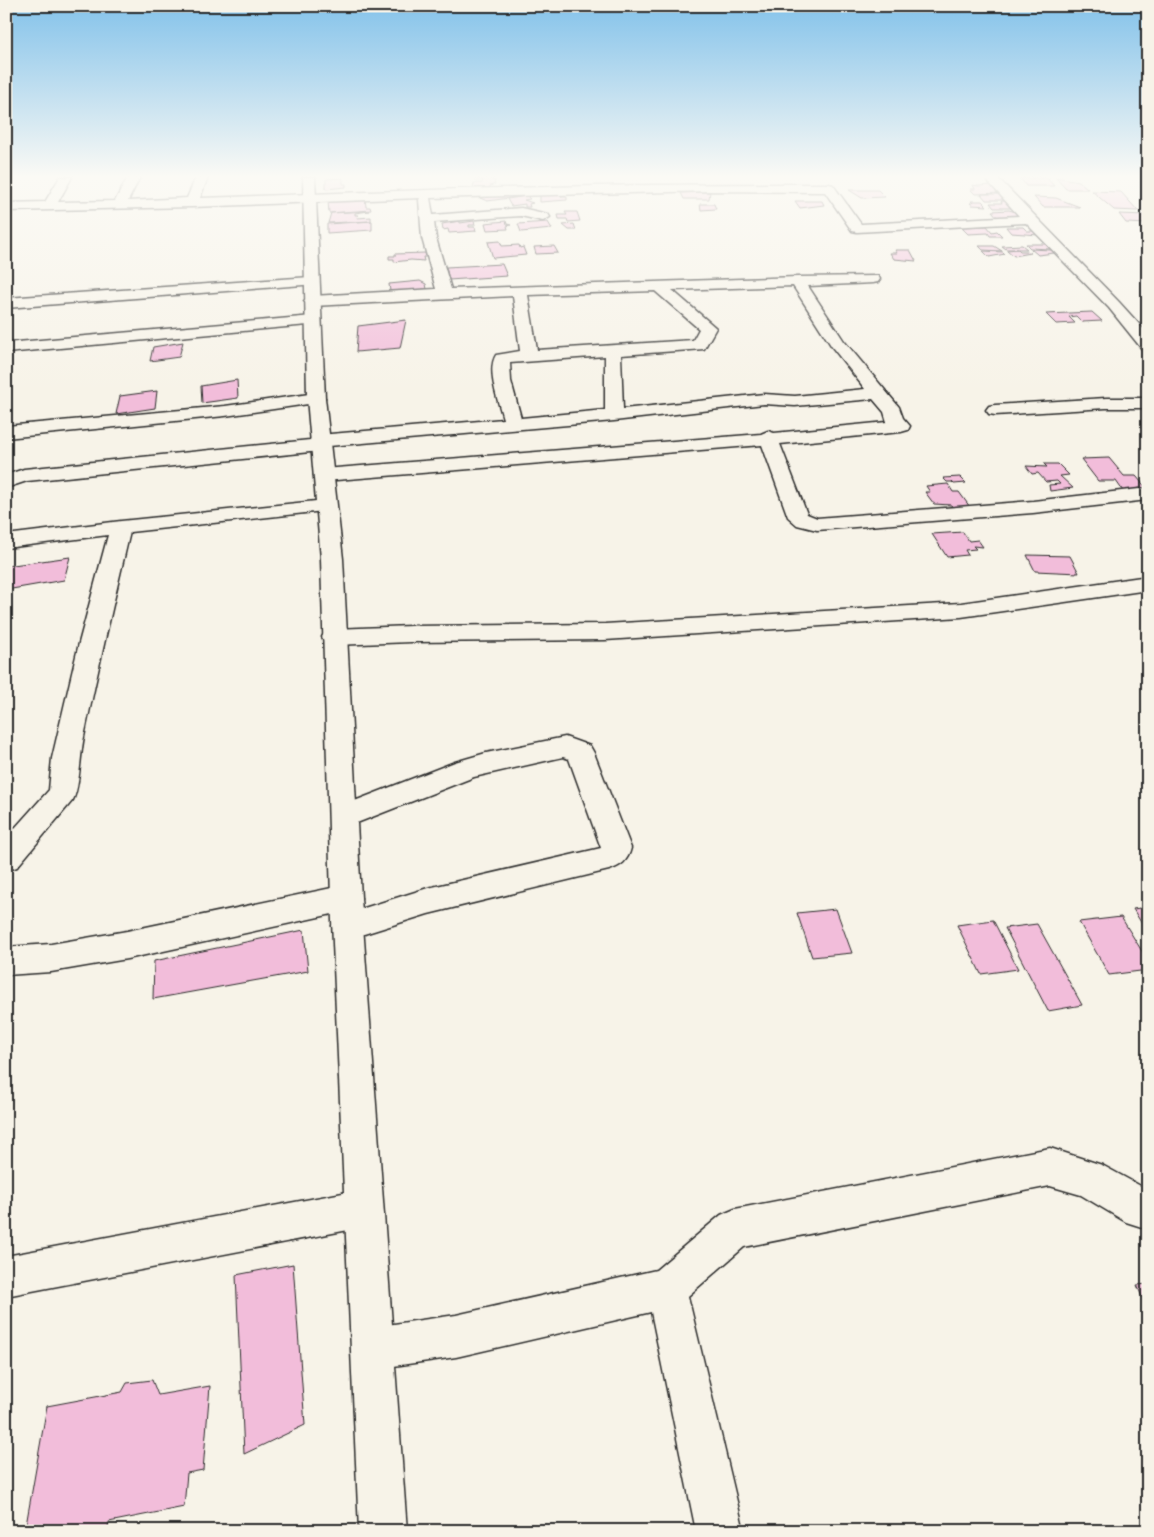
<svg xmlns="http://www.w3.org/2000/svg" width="1154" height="1537" font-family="Itim,sans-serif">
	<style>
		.building { fill: #f2bdda; stroke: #2b2b2b }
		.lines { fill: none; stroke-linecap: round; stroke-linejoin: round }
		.minor-casing { stroke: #2b2b2b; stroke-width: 3 }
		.major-casing { stroke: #2b2b2b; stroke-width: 3 }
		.minor { fill: #f7f3e8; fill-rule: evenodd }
		.major { fill: #f7f3e8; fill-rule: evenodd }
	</style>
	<rect width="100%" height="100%" fill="#f7f3e8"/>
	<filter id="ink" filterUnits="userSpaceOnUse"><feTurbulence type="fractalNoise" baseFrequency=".02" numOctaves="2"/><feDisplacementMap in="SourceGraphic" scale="10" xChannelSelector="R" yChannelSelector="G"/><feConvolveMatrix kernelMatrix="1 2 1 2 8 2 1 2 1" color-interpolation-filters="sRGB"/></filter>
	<g filter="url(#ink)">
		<path class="building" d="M477,177H492L491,180H494L495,184L490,186V188H473L474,183H482L483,180H475Z
			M1055,177L1079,181L1088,189H1066Z
			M343,178V184H346V187L326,189V179Z
			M1020,178H1047L1054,186H1026Z
			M973,185L978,186L994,185L1003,193L975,194L970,189H975Z
			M849,190H878L885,197L862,198Z
			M1092,191L1121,192L1138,211L1114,210Z
			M710,192L709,199H684L681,193Z
			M478,194L525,195V196L487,201L480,198Z
			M981,194H1001L1006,200H986Z
			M540,195H561V197H567V200L540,202Z
			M527,196L530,199L524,200L533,203L529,204L530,207H525V204L511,206L507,199Z
			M1034,197L1056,198L1080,207H1043Z
			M365,198L366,207H370L371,210L329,213L328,201Z
			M795,201H822L824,205L800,208Z
			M971,201H982L987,206L972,205L970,203H973Z
			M1001,201H1006L1012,208H994L990,203H1002Z
			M700,204H714L716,209L701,210Z
			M1009,210L1016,212L1022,217L998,218L992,211Z
			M369,211L355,213V215H358L357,218L371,217V221L328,223L331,213Z
			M565,212H577L580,221L568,222L567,219H559L558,215H567Z
			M1119,214L1148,215V224L1126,223Z
			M372,221V230L327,233V224Z
			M460,221V223L474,221L475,225H469V227H475L476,231L449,233L448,229L443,230L442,224Z
			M506,221L507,224L511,225L507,226L508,229L487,230L485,223Z
			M548,222L552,229L521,232L518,224Z
			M574,224L576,230H569L563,225Z
			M987,226L992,232L997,231L1002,236H990L988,233L968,234L961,227Z
			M1006,227H1023L1027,231H1035L1039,235L1011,233Z
			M500,241L502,246L519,245L520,248L523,247L526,255L493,258L488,242Z
			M1026,244H1045L1050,249L1030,248Z
			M1022,245L1027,249H1006L1002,246Z
			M554,246L558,253L536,254L534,247Z
			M979,246H994L1002,251L983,250Z
			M1018,249L1020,251H1027L1031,253L1014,256L1007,250Z
			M1031,249L1051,250L1054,253L1038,255Z
			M895,250H910L916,261L894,259L890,253H897Z
			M983,251L1003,252L1005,254L989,257Z
			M425,253L426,257H423L424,261L411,260L394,262V259H389V256H395V254Z
			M502,264L507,276L449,280L446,267Z
			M420,281L426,284L427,289H422V291H390L389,284Z
			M1092,312L1102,321L1082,322L1076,316L1069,317L1075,323L1056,324L1046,314Z
			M406,320L400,348L356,352L358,326Z
			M183,342L179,357L150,361L153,347Z
			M237,380L238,398L202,403L201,386Z
			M157,391L155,408L116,414L120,396Z
			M1109,458L1124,476H1136L1148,490L1123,491L1116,481H1098L1081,459Z
			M1044,464H1058L1069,475L1060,476L1073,488L1050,491L1049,485L1060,484L1057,481L1046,482L1038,473L1032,474L1026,466L1047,467Z
			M960,477L966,483L954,484L952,482H947L943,478Z
			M948,484L953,492H959L970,507L953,508L951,505L934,504L925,492H930L926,486Z
			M963,532L969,541L978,540L983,547L973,546L976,549L965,550L968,555L947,557L932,534Z
			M1027,555L1070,556L1079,573L1035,571Z
			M70,557L64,580L6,590V566Z
			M1148,907V934L1133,909Z
			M836,909L852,953L812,957L797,913Z
			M1121,917L1148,961V970L1109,975L1079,922Z
			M993,920L1018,969L981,974L957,925Z
			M1037,924L1082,1005L1048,1011L1005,928Z
			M304,930L308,971L153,999L154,961Z
			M293,1264L305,1425L244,1454L236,1275Z
			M1148,1284V1311L1137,1285Z
			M152,1380L158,1395L210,1386L203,1470L187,1473L184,1507L109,1522L107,1531H25L47,1406L122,1392L127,1383Z"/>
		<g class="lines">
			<defs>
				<path id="minor" d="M60,177H72L58,202L115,201L128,177H140L128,201L187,198L196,177H208L200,198C410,190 619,183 829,184L833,185L861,224L1019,216L984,177H997L1119,302L1148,334V350L1142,349L1109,308L1026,223L857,232L852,231L825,192L709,191L430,198L433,215L521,208L548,214L550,217L543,221L521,216L434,222L436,238L451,289L797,277L878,276L880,279L878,282L873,283L808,286L844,341L899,407L903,418L910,426L908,430L901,432L780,444L807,514L817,518L1033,501L1148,488V500L1033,513L817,530L797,525L788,517L762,445L324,481L317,479L314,475L317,471L324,469L761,434L768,431L774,433L887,422L884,412L873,399L795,406L764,404L614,421L329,446L327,449L320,451L27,481L6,488V475L24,469L310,440L312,437L319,435L503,419C499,403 486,370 496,355L520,351L513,296L312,306L307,304L304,301L307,298L312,296L436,289L422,238L419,200L420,198L192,207L6,211V203L45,202ZM793,286L832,347L865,389L795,396L764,394L623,409L621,355L704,349L716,328L672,290ZM655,291L699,329L693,340L537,350L528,295ZM605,356V410L521,418L511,381L510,363Z
					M311,277L316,278L318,281L316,284L6,308V298Z
					M313,316L319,318L321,321L319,324L6,353V343Z
					M316,393L322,394L325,398L322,402L225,416L6,438V426L225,406Z
					M1106,398H1148V408H1106L995,415L989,414L986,410L989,406L995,405Z
					M326,500L333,502L336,506L333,510L130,532C114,600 98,668 84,737C80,754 80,787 73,800L17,867L6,871V838L49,790L52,758L79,643L108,535L6,548V535L121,521Z
					M1148,576V590L961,617L605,640L411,642L334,645L325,642L322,637L325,632L334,629L411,626L605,624L961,603Z
					M565,737L590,746L594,753L631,848C628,861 621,866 609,870L428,914L348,939L337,935L332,926L337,917L348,913L428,888L601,848L569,759L563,757L474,777L344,828L334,825L330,817L334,809L455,762L486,753Z
					M346,885L357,889L361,898L357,907L346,911L127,959L51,972L6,975V947L51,944L127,931Z
					M1050,1148L1102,1165L1148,1190V1229L1126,1222L1081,1195L1050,1186L744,1247L688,1296L744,1531H696L651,1312L456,1357L373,1369L358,1363L352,1348L358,1333L373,1327L456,1315L656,1270L721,1215L735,1209Z
					M364,1189L378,1194L383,1208L378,1222L364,1227L6,1296V1256Z"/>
				<path id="major" d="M303,177H315L325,398L343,559L361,898L407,1531H359L331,898L321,559L307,398Z"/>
			</defs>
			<use href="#minor" class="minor-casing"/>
			<use href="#major" class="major-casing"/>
			<use href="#minor" class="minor"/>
			<use href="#major" class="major"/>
		</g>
	</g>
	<linearGradient id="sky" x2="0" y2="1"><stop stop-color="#83c2ea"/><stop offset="0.45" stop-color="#fbfaf5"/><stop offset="1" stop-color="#fbfaf5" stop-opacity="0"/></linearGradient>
	<rect width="1154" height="392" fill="url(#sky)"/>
	<rect width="1154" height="1537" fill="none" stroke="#f7f3e8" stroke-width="25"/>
	<rect x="12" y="12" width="1129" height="1512" fill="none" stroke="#2b2b2b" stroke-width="2" filter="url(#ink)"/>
</svg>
